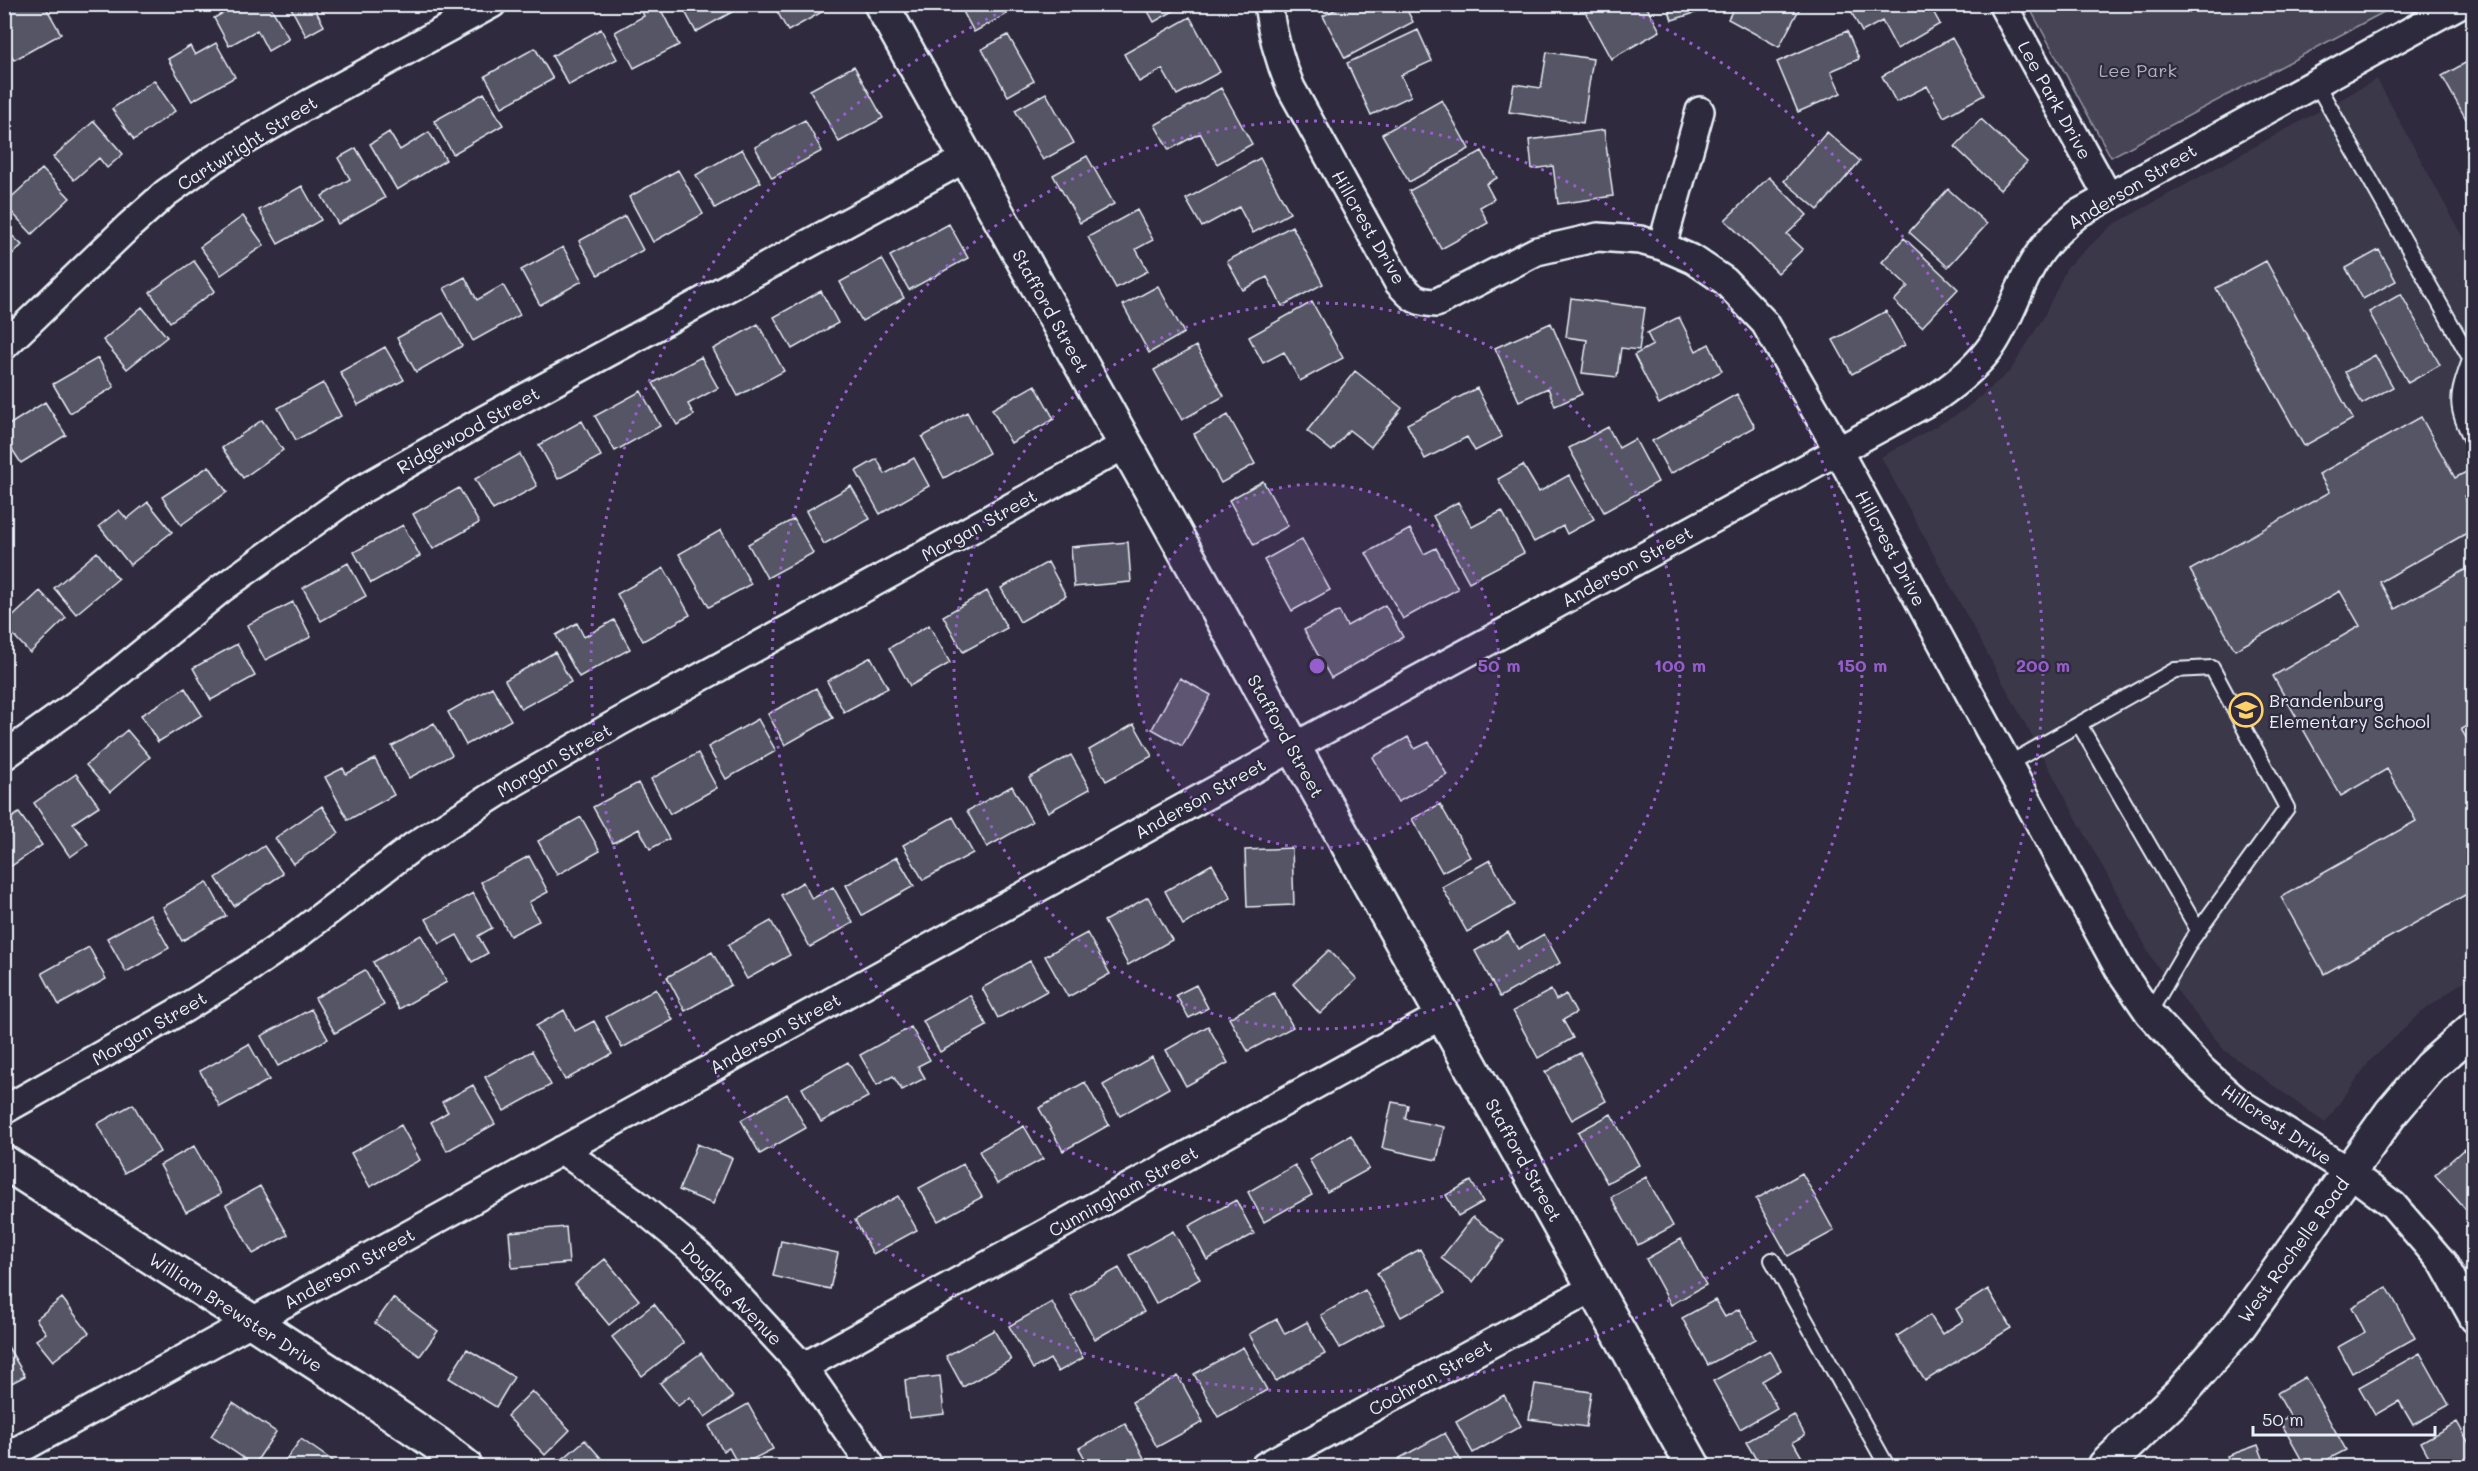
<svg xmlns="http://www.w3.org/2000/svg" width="2478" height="1471" font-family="Mali,sans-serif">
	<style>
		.built { fill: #3b3749 }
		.green { fill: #464455; stroke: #979aa6; stroke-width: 1.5 }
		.building { fill: #575565; stroke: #e8f1f8; stroke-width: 1.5 }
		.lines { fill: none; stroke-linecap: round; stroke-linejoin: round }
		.service-casing { stroke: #e8f1f8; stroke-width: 18 }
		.minor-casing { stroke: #e8f1f8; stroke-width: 32 }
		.tertiary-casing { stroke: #e8f1f8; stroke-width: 38 }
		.secondary-casing { stroke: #e8f1f8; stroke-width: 38 }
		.service { stroke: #2f2a3d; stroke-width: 14 }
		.minor { stroke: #2f2a3d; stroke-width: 27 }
		.tertiary { stroke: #2f2a3d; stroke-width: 33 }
		.secondary { stroke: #2f2a3d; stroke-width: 33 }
		.ring { fill: none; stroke: #965dcd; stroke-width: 3; stroke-dasharray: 3 6 }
		.labels { text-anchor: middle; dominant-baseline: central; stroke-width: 4.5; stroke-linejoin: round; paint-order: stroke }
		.park-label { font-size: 18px; fill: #afb4bf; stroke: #2f2a3d }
		.street-label { font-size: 18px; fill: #e8f1f8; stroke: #2f2a3d }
		.poi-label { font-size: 18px; fill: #e8f1f8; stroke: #2f2a3d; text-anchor: start }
		.centre { fill: #965dcd; stroke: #2f2a3d; stroke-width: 3 }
		.ring-label { font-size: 18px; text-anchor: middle; font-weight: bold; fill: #965dcd; stroke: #2f2a3d; stroke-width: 4.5; stroke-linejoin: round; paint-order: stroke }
	</style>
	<rect width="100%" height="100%" fill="#2f2a3d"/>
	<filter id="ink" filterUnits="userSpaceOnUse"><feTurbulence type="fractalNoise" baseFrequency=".0167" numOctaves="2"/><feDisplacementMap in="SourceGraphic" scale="12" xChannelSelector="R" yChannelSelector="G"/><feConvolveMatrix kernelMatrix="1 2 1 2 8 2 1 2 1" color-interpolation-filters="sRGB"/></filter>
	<g filter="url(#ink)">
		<path class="built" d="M2377,79L2473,256V975L2421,1013L2370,1061L2325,1123L2224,1050L2154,962L1881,457L1963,411L2010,371L2043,318L2067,267L2111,226Z"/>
		<path class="green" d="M2028,5H2397L2111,157Z"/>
		<path class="building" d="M22,4H44L61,34L14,60L4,44V14Z
			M239,4H269L289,39L268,51L257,30L229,46L214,18Z
			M289,4H324L315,9L324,26L306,36Z
			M638,4H658L679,45L634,68L615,32L644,16Z
			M681,4H742L743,6L696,32Z
			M773,4H818L822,12L788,31Z
			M959,4H1002L1007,14L974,32Z
			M1144,4H1186L1154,22Z
			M1333,4H1404L1413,22L1345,58L1323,16L1336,9Z
			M1581,4H1645L1660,31L1611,59Z
			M1667,4H1724L1672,20Z
			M1736,4H1802L1779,47L1728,19Z
			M1847,4H1929L1940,24L1897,49L1882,21L1862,32Z
			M1190,17L1220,72L1177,95L1162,69L1139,82L1124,54Z
			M601,29L617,59L569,85L552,56Z
			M1418,30L1432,61L1401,75L1411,96L1371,115L1347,63Z
			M1847,31L1859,59L1831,71L1841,93L1798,112L1777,62Z
			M1008,35L1034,81L1008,96L982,49Z
			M1952,38L1984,95L1944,117L1927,86L1896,102L1882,76Z
			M216,43L235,77L192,101L168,59L190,46L195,55Z
			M535,48L553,79L502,107L485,76Z
			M1547,52L1593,59L1583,123L1509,112L1514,84L1541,88Z
			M2474,58V124L2470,126L2442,76Z
			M854,66L883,118L839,142L810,90Z
			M154,80L175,111L134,140L112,109Z
			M1221,88L1252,144L1217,164L1200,133L1169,150L1155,125Z
			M484,93L503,125L453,154L434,121Z
			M1046,93L1074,143L1043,160L1015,110Z
			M1442,100L1469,149L1409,182L1382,134Z
			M1981,119L2027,162L2000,190L1955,147Z
			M805,120L822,151L772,178L755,147Z
			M94,121L123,154L107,168L99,158L74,180L53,157Z
			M1604,130L1613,196L1558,204L1553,166L1532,169L1529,140Z
			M389,132L400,150L429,132L446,160L397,190L370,144Z
			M1827,132L1860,161L1818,210L1784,181Z
			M356,148L385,198L338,224L322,196L350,179L338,158Z
			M742,149L761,182L715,208L696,175Z
			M1482,151L1497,178L1486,184L1494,199L1480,207L1488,223L1441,249L1409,191Z
			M1087,156L1114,204L1080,223L1053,175Z
			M1260,158L1290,213L1253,233L1239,207L1202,227L1186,199Z
			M42,169L70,198L32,234L4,204Z
			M678,170L703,214L653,242L629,197Z
			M1769,177L1807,215L1787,234L1803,249L1778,273L1725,220Z
			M302,186L321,220L278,244L259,210Z
			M1948,189L1987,224L1948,267L1909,232Z
			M1137,210L1153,240L1136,249L1148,271L1116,288L1088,237Z
			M243,216L264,245L221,275L200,247Z
			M625,216L643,250L598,275L579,241Z
			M949,224L968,258L909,290L890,256Z
			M1292,226L1323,284L1282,306L1267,277L1243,290L1227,261Z
			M4,228L22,245L4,262Z
			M1904,238L1958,289L1922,327L1894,301L1908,286L1882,262Z
			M563,247L582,281L540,305L521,270Z
			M2379,250L2396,281L2363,299L2346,268Z
			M882,259L904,298L862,321L840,282Z
			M194,261L215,291L170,322L150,292Z
			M2266,261L2353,419L2304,446L2216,288Z
			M465,277L477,300L503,285L520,315L473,341L444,288Z
			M1158,286L1184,333L1149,353L1123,305Z
			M821,291L838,323L792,349L774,317Z
			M2401,294L2440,365L2408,383L2369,312Z
			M1571,298L1645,308L1639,350L1621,348L1617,377L1582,373L1587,340L1566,337Z
			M1312,302L1343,358L1300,381L1284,352L1263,363L1249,337Z
			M142,307L167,337L127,369L103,340Z
			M1886,311L1905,345L1852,374L1833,340Z
			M443,313L462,346L416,372L397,338Z
			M1679,317L1696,351L1709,344L1722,371L1659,404L1634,355L1653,345L1647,333Z
			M1551,323L1582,394L1555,406L1548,388L1519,401L1495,348Z
			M758,324L784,371L738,396L713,349Z
			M1196,346L1224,396L1182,420L1154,370Z
			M385,347L404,380L358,405L340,372Z
			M2375,355L2393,387L2362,404L2345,372Z
			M701,357L718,388L688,404L694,415L677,425L653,383Z
			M98,358L114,387L70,413L53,384Z
			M1355,371L1402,408L1371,447L1349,430L1332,451L1307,431Z
			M323,383L341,416L296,440L278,408Z
			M1035,385L1054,419L1011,443L992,409Z
			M1477,388L1502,437L1475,451L1467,437L1425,459L1407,424Z
			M641,391L660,426L615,451L595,416Z
			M1737,394L1755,427L1670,474L1652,441Z
			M45,402L66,435L21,463L4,437V428Z
			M967,412L989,453L944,478L922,437Z
			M1228,415L1255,464L1221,483L1194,434Z
			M2421,417L2455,478L2470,470L2474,477V491L2464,496L2474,514V529L2380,582L2395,609L2466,569L2474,583V722L2461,729L2474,751V890L2324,974L2281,897L2416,821L2387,769L2341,796L2273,676L2360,626L2340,591L2235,650L2190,570L2330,492L2319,474Z
			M262,420L283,450L243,478L222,448Z
			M582,421L601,456L558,479L539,445Z
			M1608,427L1619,448L1635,439L1658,482L1604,512L1569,448Z
			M520,454L537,486L493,510L475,479Z
			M914,458L929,486L880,514L856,471L877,459L885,474Z
			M1523,465L1539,492L1569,475L1594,519L1567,534L1563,526L1534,542L1498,479Z
			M209,466L227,492L181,525L162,497Z
			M1263,481L1288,526L1254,545L1229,500Z
			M851,486L870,519L824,544L806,511Z
			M459,488L479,523L433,549L413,514Z
			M148,502L172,532L130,565L99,526L119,510L127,519Z
			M1458,502L1472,527L1502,511L1524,553L1469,582L1433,516Z
			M794,519L813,553L767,578L748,544Z
			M403,525L420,556L371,583L354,552Z
			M1410,529L1424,554L1436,548L1458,589L1403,619L1366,553Z
			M721,530L751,584L709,607L679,554Z
			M1302,539L1330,590L1292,611L1264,560Z
			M1128,542L1131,582L1074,587L1071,547Z
			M97,552L118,579L76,614L54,588Z
			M1048,562L1066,596L1020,622L1001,588Z
			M348,563L366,596L321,621L303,588Z
			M664,568L690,615L643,641L617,594Z
			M40,591L66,618L30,653L4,625Z
			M987,591L1007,628L963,652L943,616Z
			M293,602L311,637L265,660L247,625Z
			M1385,605L1403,637L1331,678L1304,630L1339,611L1347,626Z
			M614,620L630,649L579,677L556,635L577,623L584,637Z
			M929,625L950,663L910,686L889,648Z
			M237,644L255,676L211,700L193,668Z
			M555,652L571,682L521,709L505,680Z
			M871,657L888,688L844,712L827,681Z
			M1180,678L1211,695L1182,746L1152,729Z
			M492,687L511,720L466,745L448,712Z
			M185,688L202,715L158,742L141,715Z
			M816,688L833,718L785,745L768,714Z
			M758,719L776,751L726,779L708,747Z
			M434,723L452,755L409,778L392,746Z
			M1134,724L1152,756L1106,781L1089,750Z
			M127,730L150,757L110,792L86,765Z
			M1408,737L1415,749L1429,742L1447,775L1398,802L1373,757Z
			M698,753L717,788L670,814L651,779Z
			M1071,755L1090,789L1048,812L1029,778Z
			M375,759L394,795L348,820L325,777L343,768L346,774Z
			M76,774L99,806L73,823L88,844L70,857L34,803Z
			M638,783L669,839L650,849L639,829L613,843L593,807Z
			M1012,786L1032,822L987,847L967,811Z
			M1440,804L1470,857L1442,872L1412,819Z
			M322,806L339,833L293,864L275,838Z
			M19,813L42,845L4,871V823Z
			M581,817L600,851L557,875L538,841Z
			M953,817L973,853L923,880L903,845Z
			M264,846L283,874L234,906L216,878Z
			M1292,848L1294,905L1247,907L1245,850Z
			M529,856L548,892L529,902L539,921L510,936L481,882Z
			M897,857L914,886L862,915L846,885Z
			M1490,860L1515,905L1467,932L1442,887Z
			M1212,864L1231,898L1183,925L1165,891Z
			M207,882L226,916L182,941L163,907Z
			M803,882L812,899L833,887L853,923L810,947L781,895Z
			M473,893L492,928L478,936L488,953L472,962L457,935L440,944L426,919Z
			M1148,897L1172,940L1128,965L1104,921Z
			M150,914L169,948L126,972L107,938Z
			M771,921L790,955L747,979L728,945Z
			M1508,932L1518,949L1544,934L1560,963L1500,997L1475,951Z
			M1087,933L1110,974L1068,997L1045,956Z
			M421,935L447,982L399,1009L373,962Z
			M89,947L106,979L59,1005L42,973Z
			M1329,950L1357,979L1320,1014L1293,984Z
			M712,952L731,985L685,1011L667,977Z
			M1030,961L1047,991L998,1018L982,988Z
			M365,970L384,1005L335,1033L315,998Z
			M1196,985L1208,1008L1189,1018L1176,995Z
			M656,989L673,1020L622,1048L606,1017Z
			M1551,990L1556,1000L1566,994L1576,1013L1563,1020L1573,1038L1538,1058L1513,1011Z
			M1274,993L1293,1027L1248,1051L1229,1018Z
			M970,995L987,1026L940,1052L923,1021Z
			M311,1009L328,1039L278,1066L261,1036Z
			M564,1010L575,1031L594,1021L612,1054L565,1080L536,1026Z
			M1208,1026L1228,1063L1186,1086L1166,1050Z
			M911,1027L930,1060L918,1066L925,1078L902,1090L893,1076L877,1085L860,1055Z
			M249,1044L269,1080L220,1107L200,1071Z
			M532,1051L551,1085L504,1111L485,1077Z
			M1580,1053L1606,1101L1572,1120L1545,1072Z
			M1152,1057L1169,1088L1120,1116L1103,1085Z
			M848,1062L868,1097L821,1122L802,1088Z
			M1085,1082L1109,1125L1063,1151L1039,1108Z
			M473,1085L495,1124L447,1151L431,1122L448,1112L442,1102Z
			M787,1094L806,1128L760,1154L741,1120Z
			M1392,1102L1408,1105L1405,1119L1444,1127L1437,1160L1382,1148Z
			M133,1104L160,1152L124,1173L97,1124Z
			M1611,1114L1639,1165L1607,1183L1578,1132Z
			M401,1125L420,1160L370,1187L351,1153Z
			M1024,1126L1043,1159L997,1184L979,1151Z
			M1351,1135L1369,1169L1327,1192L1309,1159Z
			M697,1144L732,1158L713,1204L679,1190Z
			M194,1146L221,1194L186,1212L160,1165Z
			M2464,1149L2474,1160V1219L2435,1175Z
			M963,1164L982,1197L938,1221L919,1188Z
			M1295,1165L1312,1195L1264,1222L1248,1192Z
			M1802,1173L1834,1231L1788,1256L1756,1199Z
			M1646,1177L1673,1226L1638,1245L1611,1197Z
			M1471,1181L1483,1202L1458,1216L1446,1195Z
			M260,1186L288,1235L253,1254L226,1205Z
			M898,1196L917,1230L873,1254L855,1220Z
			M1236,1200L1254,1234L1207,1260L1189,1226Z
			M1473,1217L1504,1241L1473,1282L1441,1258Z
			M566,1227L569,1263L512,1268L509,1232Z
			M1173,1231L1200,1279L1156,1304L1129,1255Z
			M1681,1239L1706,1285L1671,1305L1646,1259Z
			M781,1241L838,1253L830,1289L773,1276Z
			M1420,1249L1445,1293L1401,1317L1377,1273Z
			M605,1259L639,1300L609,1325L575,1284Z
			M1119,1268L1144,1312L1095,1339L1070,1295Z
			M2387,1287L2415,1338L2352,1373L2338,1347L2365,1332L2352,1307Z
			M1988,1289L2011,1328L1925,1381L1897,1336L1930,1315L1942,1334L1963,1321L1956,1309Z
			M1365,1290L1384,1324L1340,1348L1321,1315Z
			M62,1298L89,1333L53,1361L36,1340L46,1333L36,1319Z
			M393,1298L438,1331L420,1356L375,1323Z
			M1715,1300L1725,1317L1739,1309L1756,1339L1708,1365L1682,1318Z
			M1052,1302L1083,1358L1058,1372L1050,1359L1033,1369L1009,1326Z
			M654,1304L684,1343L642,1376L612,1337Z
			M1277,1319L1285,1334L1307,1322L1325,1354L1276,1381L1249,1334Z
			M994,1330L1011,1360L963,1387L946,1356Z
			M4,1340L25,1376L4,1387Z
			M1243,1347L1267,1390L1218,1417L1194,1374Z
			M467,1349L514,1377L496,1407L449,1378Z
			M1770,1350L1781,1370L1762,1381L1777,1408L1740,1429L1713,1381Z
			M701,1353L733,1397L705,1417L690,1397L678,1406L660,1383Z
			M2420,1353L2449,1405L2413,1425L2399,1401L2375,1415L2359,1387Z
			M940,1376L944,1414L909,1418L905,1380Z
			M1178,1376L1203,1422L1157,1447L1132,1402Z
			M2305,1377L2346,1450L2315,1466H2305L2280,1421L2290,1416L2277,1393Z
			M1535,1384L1591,1392L1586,1427L1529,1419Z
			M532,1391L570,1430L545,1455L507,1416Z
			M1504,1395L1521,1426L1473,1453L1456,1422Z
			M233,1403L276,1432L254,1465L211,1436Z
			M748,1404L773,1449L739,1466L729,1448L723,1451L709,1426Z
			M1794,1415L1805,1435L1793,1442L1807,1466H1760L1746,1442Z
			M2457,1422L2474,1452V1466H2434L2421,1442Z
			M1125,1423L1144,1458L1130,1466H1089L1079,1448Z
			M1445,1433L1464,1466H1402L1398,1459Z
			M301,1439L340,1466H281Z
			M585,1440L608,1466H561L558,1463Z
			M2258,1445L2266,1466H2231L2227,1456Z"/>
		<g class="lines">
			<defs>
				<path id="service" d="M2316,83L2474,365
					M2470,360C2456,400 2454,405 2474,444
					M2079,724L2198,930
					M2008,764L2175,670L2212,668L2287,808L2191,941L2149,1013
					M1772,1260L1887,1466"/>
				<path id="minor" d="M1268,4C1272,35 1279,60 1291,88L1398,282C1412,297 1414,302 1436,303L1537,251L1598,237L1640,240L1662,246L1694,260L1725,281L1765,323L1825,427L2119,969L2149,1013L2202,1070L2238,1102L2349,1172L2393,1205L2443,1263L2474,1319
					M2002,4L2108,196
					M1662,246L1700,111
					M4,346L129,226L166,193L212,160L312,102L492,4
					M4,756L102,686L221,589L352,495L484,420L966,158
					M4,1110L185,1008L249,968L296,936L414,846L513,783L619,722L1125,445
					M562,1150L633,1201L701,1257L803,1367L861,1450L871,1466
					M803,1367L1442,1015
					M4,1458L1292,748L1935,398C1957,383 1978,366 1993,344C2009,319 2018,290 2032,265C2044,244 2061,227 2079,213L2460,4
					M1265,1466L1595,1287"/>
				<path id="tertiary" d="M881,4L1693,1466
					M4,1162L352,1386L437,1444L465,1466"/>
				<path id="secondary" d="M2105,1466L2182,1392L2239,1326L2391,1113L2430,1067L2474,1028"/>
			</defs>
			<use href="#service" class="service-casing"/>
			<use href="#minor" class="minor-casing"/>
			<use href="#tertiary" class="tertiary-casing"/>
			<use href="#secondary" class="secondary-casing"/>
			<use href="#service" class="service"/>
			<use href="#minor" class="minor"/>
			<use href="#tertiary" class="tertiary"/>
			<use href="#secondary" class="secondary"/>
		</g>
	</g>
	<circle cx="1317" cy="666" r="182" fill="#965dcd" fill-opacity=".12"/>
	<g class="ring">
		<circle cx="1317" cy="666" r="182"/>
		<circle cx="1317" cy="666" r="363"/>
		<circle cx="1317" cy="666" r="545"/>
		<path d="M1618 5A726 726 0 1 1 1016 5"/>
	</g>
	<defs>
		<symbol id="school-ring" viewBox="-11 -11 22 22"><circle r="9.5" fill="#2f2a3d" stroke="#ffd166" stroke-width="1.5"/><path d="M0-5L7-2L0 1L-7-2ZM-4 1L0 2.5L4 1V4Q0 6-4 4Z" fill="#ffd166"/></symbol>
	</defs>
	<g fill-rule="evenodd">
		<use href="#school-ring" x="2227" y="691" width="38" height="38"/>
	</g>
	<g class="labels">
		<g class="park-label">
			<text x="2138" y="70">Lee Park</text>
		</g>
		<g class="street-label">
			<text transform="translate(2055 100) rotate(61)">Lee Park Drive</text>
			<text transform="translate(247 143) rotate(-32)">Cartwright Street</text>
			<text transform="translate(2132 186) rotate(-31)">Anderson Street</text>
			<text transform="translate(1369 227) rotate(60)">Hillcrest Drive</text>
			<text transform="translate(1051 311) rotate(61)">Stafford Street</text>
			<text transform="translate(468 430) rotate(-29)">Ridgewood Street</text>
			<text transform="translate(979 525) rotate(-29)">Morgan Street</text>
			<text transform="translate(1891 548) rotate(62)">Hillcrest Drive</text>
			<text transform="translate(1627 566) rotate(-29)">Anderson Street</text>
			<text transform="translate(1286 736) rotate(61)">Stafford Street</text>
			<text transform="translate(554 760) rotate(-30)">Morgan Street</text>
			<text transform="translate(1200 798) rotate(-29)">Anderson Street</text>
			<text transform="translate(149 1028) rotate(-30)">Morgan Street</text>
			<text transform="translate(775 1033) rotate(-29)">Anderson Street</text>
			<text transform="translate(2277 1124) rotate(34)">Hillcrest Drive</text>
			<text transform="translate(1524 1160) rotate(61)">Stafford Street</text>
			<text transform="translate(1123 1191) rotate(-29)">Cunningham Street</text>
			<text transform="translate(2293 1250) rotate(-54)">West Rochelle Road</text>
			<text transform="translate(349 1268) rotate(-29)">Anderson Street</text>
			<text transform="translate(732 1293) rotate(46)">Douglas Avenue</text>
			<text transform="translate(236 1312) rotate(33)">William Brewster Drive</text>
			<text transform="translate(1430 1377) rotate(-29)">Cochran Street</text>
		</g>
		<g class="poi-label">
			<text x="2269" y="700">Brandenburg<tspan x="2269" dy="21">Elementary School</tspan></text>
		</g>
	</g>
	<circle cx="1317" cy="666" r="9" class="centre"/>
	<g class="ring-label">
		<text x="1499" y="672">50 m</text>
		<text x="1680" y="672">100 m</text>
		<text x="1862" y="672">150 m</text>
		<text x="2043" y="672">200 m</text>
	</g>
	<rect width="2478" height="1471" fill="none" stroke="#2f2a3d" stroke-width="24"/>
	<rect x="12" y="12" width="2454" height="1447" fill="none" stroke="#e8f1f8" stroke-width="2" filter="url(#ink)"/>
	<path d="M2253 1426v9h182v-9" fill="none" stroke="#e8f1f8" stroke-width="3"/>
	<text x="2262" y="1426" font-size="18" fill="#e8f1f8" stroke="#2f2a3d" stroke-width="4.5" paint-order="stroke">50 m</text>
</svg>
